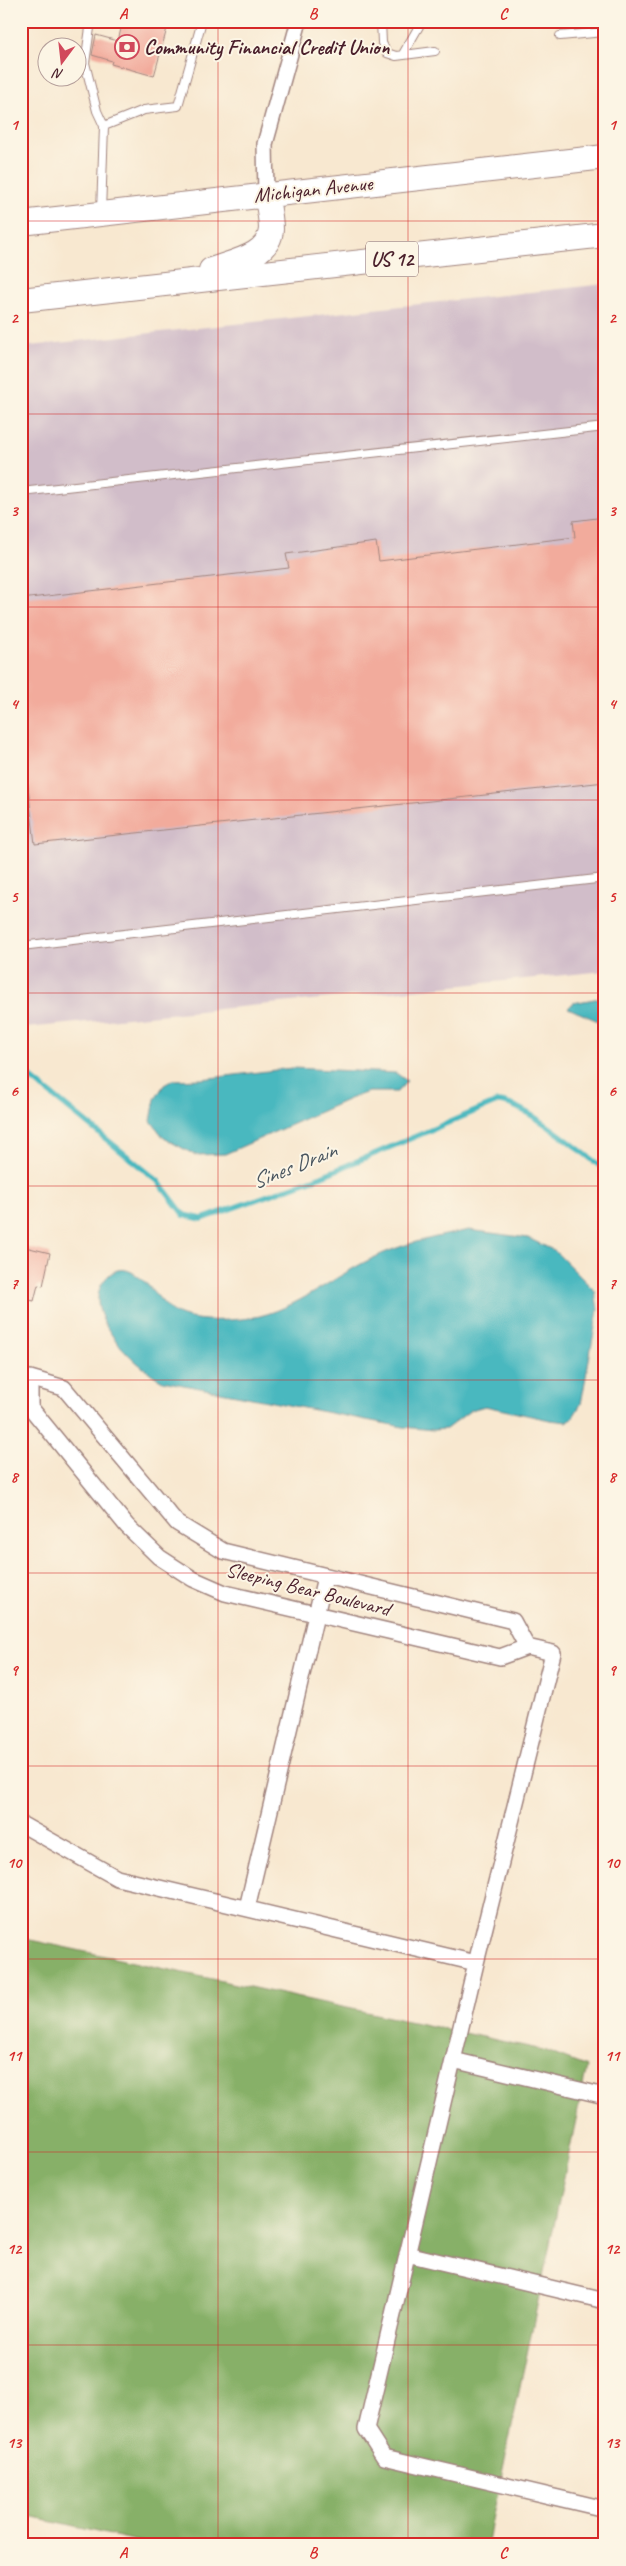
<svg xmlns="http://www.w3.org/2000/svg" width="626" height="2566" font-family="Caveat,sans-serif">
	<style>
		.industrial { fill: #d1bdc9 }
		.forest { fill: #87b067; stroke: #686849 }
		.water { fill: #48b8bf; stroke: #496c75 }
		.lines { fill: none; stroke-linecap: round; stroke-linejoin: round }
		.stream { stroke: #48b8bf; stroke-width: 5.5 }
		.building { fill: #f2ab9c }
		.service-casing { stroke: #a1847e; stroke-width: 10 }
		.minor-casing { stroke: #a1847e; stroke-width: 18 }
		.primary-casing { stroke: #a1847e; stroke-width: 26 }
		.service { stroke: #fff; stroke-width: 8 }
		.minor { stroke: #fff; stroke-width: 15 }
		.primary { stroke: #fff; stroke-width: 24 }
		.grid { fill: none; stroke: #d62828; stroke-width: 1; stroke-opacity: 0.55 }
		.labels { text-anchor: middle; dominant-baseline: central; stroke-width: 4; stroke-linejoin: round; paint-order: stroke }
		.shield { fill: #fcf5e5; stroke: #7f5f63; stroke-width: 1 }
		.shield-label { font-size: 20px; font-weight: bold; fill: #4a1f2b }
		.poi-label { font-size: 21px; font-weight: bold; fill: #4a1f2b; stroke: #fcf5e5; text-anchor: start }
		.street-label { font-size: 21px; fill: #4a1f2b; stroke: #fcf5e5 }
		.water-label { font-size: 22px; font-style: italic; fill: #49555f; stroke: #fcf5e5 }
		.neatline { fill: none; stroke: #d62828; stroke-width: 2 }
		.grid-label { font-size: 16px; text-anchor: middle; font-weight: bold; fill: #d62828 }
	</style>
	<rect width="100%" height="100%" fill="#fcf5e5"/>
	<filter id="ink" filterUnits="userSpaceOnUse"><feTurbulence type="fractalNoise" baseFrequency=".02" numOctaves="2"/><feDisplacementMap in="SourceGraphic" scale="10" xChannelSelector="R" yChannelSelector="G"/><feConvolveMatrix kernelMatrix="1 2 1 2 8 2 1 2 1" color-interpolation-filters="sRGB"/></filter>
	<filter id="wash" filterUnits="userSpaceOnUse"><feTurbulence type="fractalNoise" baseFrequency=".0096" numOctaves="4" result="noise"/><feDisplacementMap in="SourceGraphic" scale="20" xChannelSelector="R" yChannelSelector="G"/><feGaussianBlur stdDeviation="1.12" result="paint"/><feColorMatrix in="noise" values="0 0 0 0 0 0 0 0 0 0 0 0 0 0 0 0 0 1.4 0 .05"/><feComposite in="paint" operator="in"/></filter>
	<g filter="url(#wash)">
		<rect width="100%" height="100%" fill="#f8e8d0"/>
		<path class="industrial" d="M605,284V971L26,1028L21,1024V347Z"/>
		<path class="forest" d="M21,1938L543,2050L587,2067L487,2545H155L21,2515Z"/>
		<path class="water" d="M605,997V1024L568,1008L573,1003Z
			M292,1068L396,1073L407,1081L397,1092H368L349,1099L225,1154L195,1155L164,1138L151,1121L155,1099L164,1085L173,1080L202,1079Z
			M469,1230L528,1238L555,1251L595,1291L598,1310L581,1404L573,1417L567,1422L550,1420L485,1406L471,1410L446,1429L433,1430L403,1427L163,1381C134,1366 73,1308 109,1275C134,1253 158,1304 175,1313C193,1322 222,1321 242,1319C290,1315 329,1279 371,1259C402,1243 436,1237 469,1230Z"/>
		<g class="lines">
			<path class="stream" d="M21,1070L158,1181L184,1215L202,1219L322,1176L497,1102C523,1101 583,1153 605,1170"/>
		</g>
		<g id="blocks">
			<path class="building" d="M123,21H169L154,76L111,64L112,61L92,55L96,35L118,41Z
				M605,517V782L35,844L21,729V599L289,568L286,554L376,542L379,561L575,537L573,521Z
				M21,1246L50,1253L43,1286L38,1285L34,1301L21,1298Z"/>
		</g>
	</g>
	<g filter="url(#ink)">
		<use href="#blocks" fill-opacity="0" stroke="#a1847e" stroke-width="1"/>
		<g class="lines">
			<defs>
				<path id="service" d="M91,21L85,63L97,111L104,126L101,212
					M381,21L382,43L387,53L396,56L435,51
					M560,36L605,32
					M403,54L422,21
					M104,126L144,110L178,106L202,21
					M21,492L605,427
					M21,946L605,878"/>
				<path id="minor" d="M266,194L265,144L299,21
					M527,1647L513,1621L223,1551L177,1523L64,1388L30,1378V1407L127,1526L159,1557L193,1579L225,1593L500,1657L527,1647L553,1653L476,1963L366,2429L384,2457L605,2509
					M21,1824L117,1878L476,1963
					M247,1908L325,1577
					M453,2060L605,2096
					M407,2254L605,2301"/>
				<path id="primary" d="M21,223L605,157
					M211,270C232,262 270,256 271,229C271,217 268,205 266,194
					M21,300L605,235"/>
			</defs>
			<use href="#service" class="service-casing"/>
			<use href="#minor" class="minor-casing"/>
			<use href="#primary" class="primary-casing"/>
			<use href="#service" class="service"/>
			<use href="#minor" class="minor"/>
			<use href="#primary" class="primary"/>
		</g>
	</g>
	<path class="grid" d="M218,21V2545M408,21V2545M21,221H605M21,414H605M21,607H605M21,800H605M21,993H605M21,1186H605M21,1380H605M21,1573H605M21,1766H605M21,1959H605M21,2152H605M21,2345H605"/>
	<defs>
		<symbol id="bank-ring" viewBox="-11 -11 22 22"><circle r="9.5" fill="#fcf5e5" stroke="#d1495b" stroke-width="1.5"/><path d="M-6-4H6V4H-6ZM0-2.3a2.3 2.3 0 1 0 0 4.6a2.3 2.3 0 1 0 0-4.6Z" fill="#d1495b"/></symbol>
	</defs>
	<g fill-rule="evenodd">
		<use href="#bank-ring" x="113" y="33" width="28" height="28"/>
	</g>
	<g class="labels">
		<rect class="shield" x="366" y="241.5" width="52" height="35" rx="4"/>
		<g class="shield-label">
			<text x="392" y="259">US 12</text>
		</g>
		<g class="poi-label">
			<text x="144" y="47">Community Financial Credit Union</text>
		</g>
		<g class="street-label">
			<text transform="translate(313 189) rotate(-6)">Michigan Avenue</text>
			<text transform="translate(308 1589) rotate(14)">Sleeping Bear Boulevard</text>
		</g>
		<g class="water-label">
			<text transform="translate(294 1166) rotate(-22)">Sines Drain</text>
		</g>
	</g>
	<rect width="626" height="2566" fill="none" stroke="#fcf5e5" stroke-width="55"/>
	<g transform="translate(62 62) rotate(195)"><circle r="24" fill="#fcf5e5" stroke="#b59f9b"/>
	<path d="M0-4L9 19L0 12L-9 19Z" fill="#d1495b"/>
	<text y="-8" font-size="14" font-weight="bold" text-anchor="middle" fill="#4a1f2b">N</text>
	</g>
	<rect x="28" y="28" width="570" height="2510" class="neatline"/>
	<g class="grid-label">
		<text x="123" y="19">A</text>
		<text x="313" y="19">B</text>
		<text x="503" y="19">C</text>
		<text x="14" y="130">1</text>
		<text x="612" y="130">1</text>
		<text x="14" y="323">2</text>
		<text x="612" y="323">2</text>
		<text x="14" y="516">3</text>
		<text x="612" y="516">3</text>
		<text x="14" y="709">4</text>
		<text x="612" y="709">4</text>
		<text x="14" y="902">5</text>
		<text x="612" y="902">5</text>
		<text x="14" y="1096">6</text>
		<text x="612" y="1096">6</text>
		<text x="14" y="1289">7</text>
		<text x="612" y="1289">7</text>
		<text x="14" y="1482">8</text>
		<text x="612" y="1482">8</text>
		<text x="14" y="1675">9</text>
		<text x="612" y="1675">9</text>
		<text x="14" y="1868">10</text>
		<text x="612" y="1868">10</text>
		<text x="14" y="2061">11</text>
		<text x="612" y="2061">11</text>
		<text x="14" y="2254">12</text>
		<text x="612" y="2254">12</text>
		<text x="14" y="2448">13</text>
		<text x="612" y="2448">13</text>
		<text x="123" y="2558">A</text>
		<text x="313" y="2558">B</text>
		<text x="503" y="2558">C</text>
	</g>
</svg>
